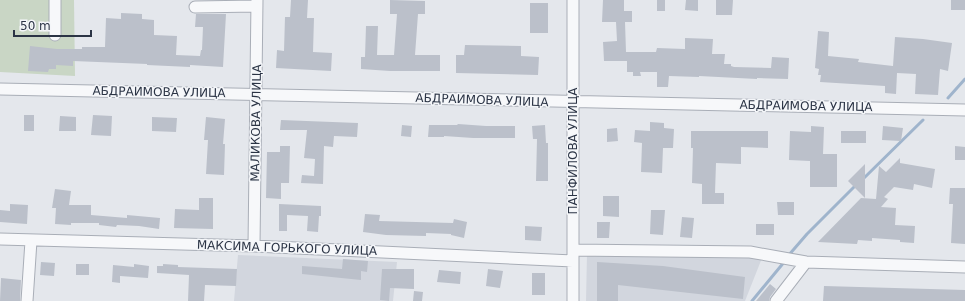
<svg xmlns="http://www.w3.org/2000/svg" width="965" height="301" font-family="'DejaVu Sans',sans-serif">
	<style>
		.built { fill: #d2d6de }
		.green { fill: #c9d6c5 }
		.lines { fill: none; stroke-linecap: round; stroke-linejoin: round }
		.stream { stroke: #9fb4cc; stroke-width: 3 }
		.building { fill: #bbc0ca }
		.minor-casing { stroke: #a9aeb7; stroke-width: 13 }
		.minor { stroke: #f7f8fa; stroke-width: 11 }
		.labels { text-anchor: middle; dominant-baseline: central; stroke-width: 3; stroke-linejoin: round; paint-order: stroke }
		.street-label { font-size: 12px; fill: #2b3445; stroke: #f4f6f9 }
	</style>
	<rect width="100%" height="100%" fill="#e4e7ec"/>
	<path class="built" d="M587,254L762,258L745,301H586Z
		M238,255L397,262L393,301H234Z"/>
	<path class="green" d="M0,0H74L75,76L0,72Z"/>
	<g class="lines">
		<path class="stream" d="M948,98L965,79
			M863,179L923,120
			M788,256L807,234L856,185
			M752,301L785,261"/>
	</g>
	<path class="building" d="M291,0H308L307,18H314L313,52L332,53L331,71L276,68L277,50L284,51L285,17H290Z
		M390,0L425,1V14H418L415,55H440V71H390L361,69V57H365L366,26H378L377,55H394L397,14H390Z
		M603,0H624V11H632V22H625L626,52H656L657,48L685,49V38L713,39L712,54H725L724,64H731V66L734,67L771,68L772,57L789,58L788,79L757,78V79L699,76V77L669,76L668,87H657V72H640L641,76H633V72H627V61H604L603,42L617,41L616,22H602Z
		M657,0H665V11H657Z
		M686,0H698V11L685,10Z
		M716,0H733L732,15H716Z
		M951,0H965V10H951Z
		M530,3H548V33H530Z
		M121,13L142,14V19L154,20V35L177,36L176,55L200,56L201,50H202L203,27H195L196,14H226L223,67L190,65V67L147,65V64L73,61V66L56,65V69H49L48,72L28,71L30,46L57,49H82V47H105L106,18L121,19Z
		M818,31L829,32L828,56L859,59L858,62L893,66L895,37L923,39L952,43L948,71L940,69L938,95L915,94L916,74L897,73L896,94L885,93V86L820,82L821,75H818L819,69L815,68Z
		M465,45L521,46V56L539,57L538,75L456,73V55H464Z
		M24,115H34V131H24Z
		M93,115L112,116L111,136L91,135Z
		M60,116L76,117V131H59Z
		M152,117L177,118L176,132L152,131Z
		M206,117L225,119L223,144H225L224,175L206,174L208,140H204Z
		M281,120L358,123L357,137L334,136L333,147L324,146L323,184L301,183L302,175L314,176L315,159L304,158L307,130H280Z
		M650,122L664,123V128L674,129L673,148H663L662,173L641,172L642,143L634,142L635,130L650,131Z
		M458,124L486,126H515V138H473L444,136V137H428L429,125H457Z
		M402,125L412,126L411,137L401,136Z
		M545,125L546,143H548V181H536L537,139H533L532,126Z
		M811,126L824,127L823,154H837V187H810V161L789,160L790,131L811,132Z
		M883,126L903,128L901,141L882,140Z
		M617,128L618,141L607,142V129Z
		M691,131H768V148L741,147V164L716,163L715,193H724V204H702V184L692,183L693,148H691Z
		M841,131H866V143H841Z
		M280,146H290L289,183H281V199L266,198L267,152H280Z
		M955,146L965,147V160H955Z
		M900,158V163L935,169L932,188L914,184L913,190L894,187L884,197L888,199L881,207L896,208L895,225L915,226L914,243L900,242V240L872,238V241L858,240L857,244L818,242L861,198L876,199L879,166L886,172Z
		M865,164V198L848,181Z
		M950,188H965V244L951,243L953,204H949Z
		M55,189L71,191L69,205H91V215L127,218V215L160,218L159,229L139,226L117,225L116,227L99,225V223H71V225L55,224L56,208H52Z
		M603,196H619V217L603,216Z
		M199,198H213V229L174,228L175,209L199,210Z
		M777,202H794V215H778Z
		M10,204L28,205L27,224L0,222V210L10,211Z
		M279,204L321,206V216H319L318,232L307,231L308,216L287,215V231H279Z
		M651,210H665L663,235L650,234Z
		M365,214L380,215L379,221L453,223L454,219L467,222L464,238L451,235V234L426,233V236L386,235L363,232Z
		M682,217L694,218L692,238L680,237Z
		M597,222H610L609,238H597Z
		M756,224H774V235H756Z
		M525,226L542,227L541,241L525,240Z
		M343,259L368,261L367,272L361,271V280L302,274V266L342,269Z
		M41,262L55,263L54,276L40,275Z
		M597,262L663,266L745,277L743,299L618,285V301H597Z
		M76,264H89V275H76Z
		M134,264L149,266L148,278L120,276V283L112,282L113,265L134,267Z
		M163,264L178,265V267L237,269L236,286L205,285L204,301H188L189,275L157,273V266H163Z
		M382,269H414V289L390,288L389,301L380,300Z
		M488,269L503,271L500,288L486,286Z
		M439,270L461,272L460,284L437,282Z
		M532,273H545V295H532Z
		M1,278L21,280L20,301H0Z
		M770,284L776,289L770,297L769,301H756Z
		M824,286L965,290V301H823Z
		M414,291L423,292L422,301H413Z"/>
	<g class="lines">
		<defs>
			<path id="minor" d="M55,0V35
				M573,0V301
				M195,7L257,6
				M0,89L965,110
				M0,239L254,246L573,261
				M254,246L257,0
				M573,250L750,252L806,262L965,267
				M27,301L31,241
				M776,301L806,262"/>
		</defs>
		<use href="#minor" class="minor-casing"/>
		<use href="#minor" class="minor"/>
	</g>
	<g class="labels">
		<g class="street-label">
			<text transform="translate(159 92) rotate(1)">АБДРАИМОВА УЛИЦА</text>
			<text transform="translate(482 100) rotate(2)">АБДРАИМОВА УЛИЦА</text>
			<text transform="translate(806 106) rotate(1)">АБДРАИМОВА УЛИЦА</text>
			<text transform="translate(256 123) rotate(-89)">МАЛИКОВА УЛИЦА</text>
			<text transform="translate(573 151) rotate(-90)">ПАНФИЛОВА УЛИЦА</text>
			<text transform="translate(287 248) rotate(2)">МАКСИМА ГОРЬКОГО УЛИЦА</text>
		</g>
	</g>
	<path d="M14 30v6h77v-6" fill="none" stroke="#2b3445" stroke-width="2"/>
	<text x="20" y="30" font-size="12" fill="#2b3445" stroke="#f4f6f9" stroke-width="3" paint-order="stroke">50 m</text>
</svg>
